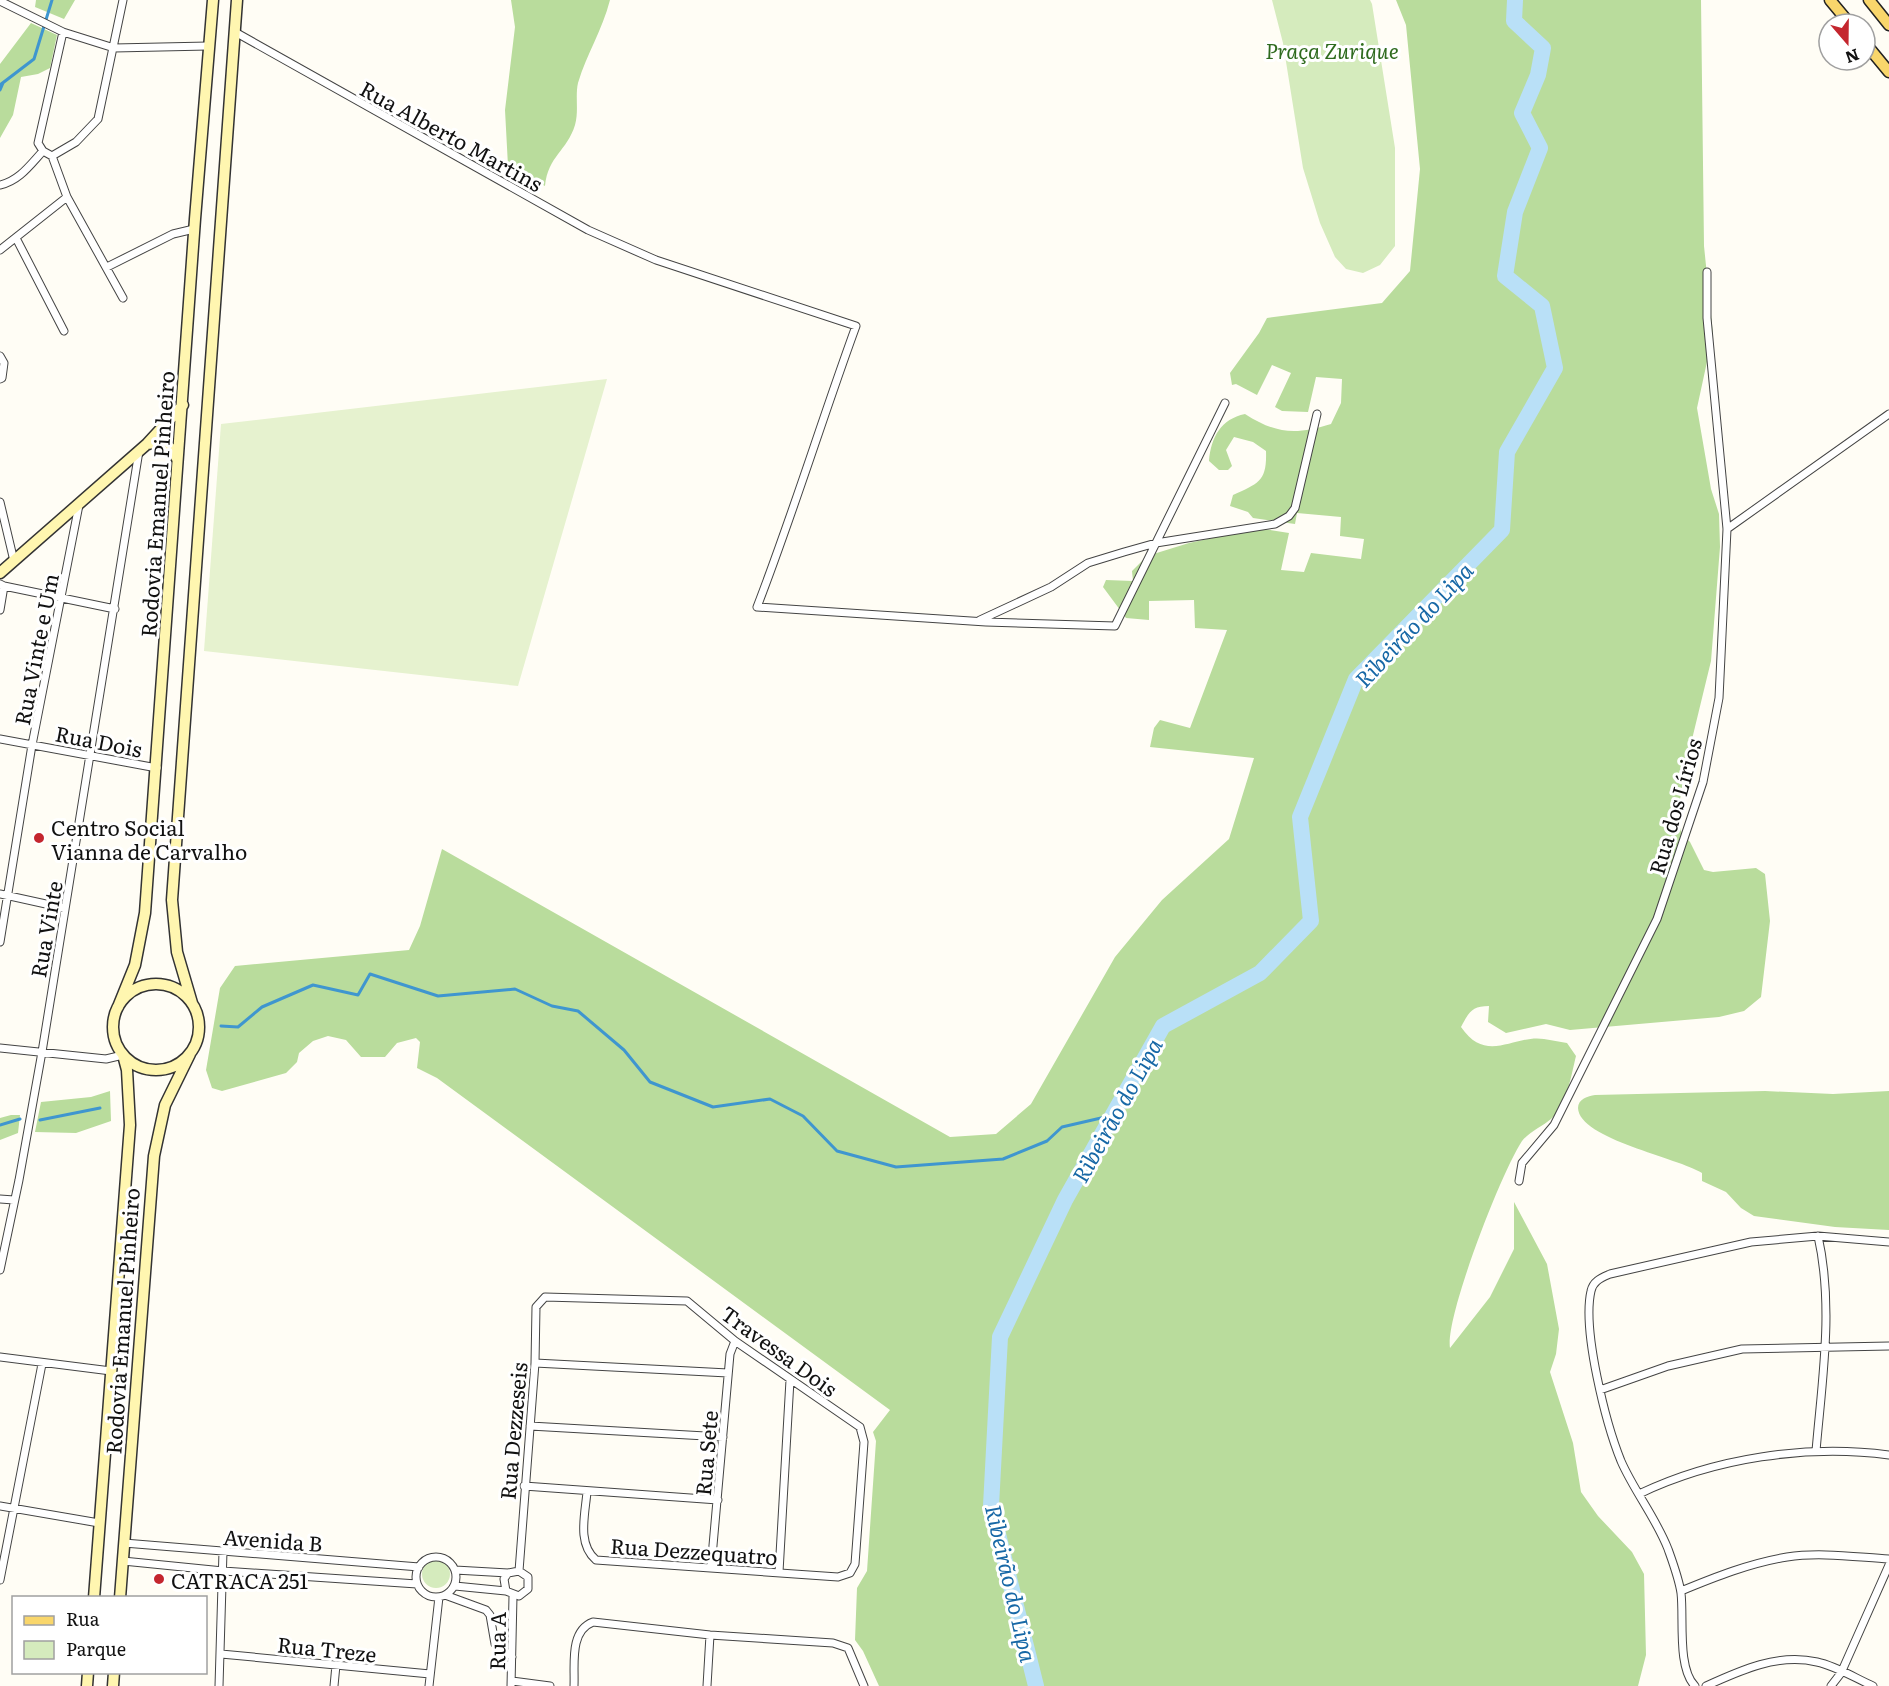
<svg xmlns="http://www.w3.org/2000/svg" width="1889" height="1686" font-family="Literata,serif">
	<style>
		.green { fill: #d5ebbd }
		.forest { fill: #b9dc9c }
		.pitch { fill: #e6f2cf }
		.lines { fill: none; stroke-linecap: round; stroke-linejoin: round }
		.stream { stroke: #3f96cf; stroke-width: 3 }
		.river { stroke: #b9e0f7; stroke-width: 16 }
		.street-casing { stroke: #444; stroke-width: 9 }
		.secondary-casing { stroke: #333; stroke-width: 13 }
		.primary-casing { stroke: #222; stroke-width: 13 }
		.street { stroke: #fff; stroke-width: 7 }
		.secondary { stroke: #fff6b0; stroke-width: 10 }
		.primary { stroke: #f9d66b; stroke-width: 10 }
		.poi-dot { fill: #c4262e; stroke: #fff; stroke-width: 2 }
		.labels { text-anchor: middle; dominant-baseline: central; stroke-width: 6; stroke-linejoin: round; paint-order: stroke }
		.park-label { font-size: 21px; font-style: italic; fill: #2f6b1f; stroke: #fff }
		.street-label { font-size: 21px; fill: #111; stroke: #fff }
		.poi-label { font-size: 21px; fill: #111; stroke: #fff; text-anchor: start }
		.water-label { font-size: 22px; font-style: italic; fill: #1768a6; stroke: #fff }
	</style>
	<rect width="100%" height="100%" fill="#fffdf5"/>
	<path class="green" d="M1272,0H1370L1372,4L1395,148V246L1380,265L1363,273L1346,269L1335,257L1320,223L1303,168L1283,43Z
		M422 1574a14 14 0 1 1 28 0a14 14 0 1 1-28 0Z"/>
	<path class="forest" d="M36,0H75L64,19L35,7Z
		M511,0H610C602,31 587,53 578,83C575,96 579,111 575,125C567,151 548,156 545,186L508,166L505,110L515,27Z
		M1396,0H1701L1704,246L1713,334L1697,408L1711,489L1719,514L1720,547L1711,661L1686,764L1677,817L1682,834L1690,842L1704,870L1713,872L1756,868L1765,874L1770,921L1761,997L1744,1011L1719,1017L1570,1030L1546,1024L1506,1033L1488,1022L1489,1006C1472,1006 1469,1012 1461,1027C1487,1065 1514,1034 1544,1039C1552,1040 1559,1042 1567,1043L1576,1056C1571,1076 1567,1105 1551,1119C1543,1126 1529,1132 1522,1141C1502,1171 1445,1316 1450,1348L1490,1297L1514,1249V1202L1547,1264L1559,1329L1556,1354L1550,1372L1573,1443L1581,1492L1598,1516L1632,1552L1644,1574L1646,1655L1638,1686H879L863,1651L855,1640L857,1588L867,1571L876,1441L873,1432L890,1410L437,1078L417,1068L420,1042L416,1038L397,1043L385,1057H361L346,1040L328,1036L313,1041L299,1053L297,1062L286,1073L222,1091L212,1088L206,1070L220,988L235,966L409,950L420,926L442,849L950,1137L996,1134L1031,1104L1115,957L1162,900L1229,839L1254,758L1150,747L1154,728L1160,720L1190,728L1227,630L1195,628L1194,600L1149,601V620L1126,618L1103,587L1106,580L1133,581L1132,571L1147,556L1189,543L1258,528L1289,533L1281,570L1304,572L1311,553L1361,559L1364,539L1340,536L1341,517L1297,513L1295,524L1253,518L1248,512L1230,506L1233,495C1259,483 1267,481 1266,451L1253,442L1234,437L1226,450L1232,466L1228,470H1219L1209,461C1211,437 1221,419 1245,414C1276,434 1296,435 1331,424L1341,403L1342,379L1316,377L1308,412L1282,411L1275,407L1291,373L1272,365L1257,395L1236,384L1232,385L1230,373L1259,333L1267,318L1382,303L1410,271L1420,169L1406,25Z
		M31,23L57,35L50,68L38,74L21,77L13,115L0,138V64Z
		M110,1091L111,1121L76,1133L35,1132L41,1102L91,1097Z
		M1765,1091L1833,1094L1889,1091V1230L1835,1227L1754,1216L1741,1208L1726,1192L1702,1181V1173C1679,1158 1579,1139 1578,1108C1578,1099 1588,1096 1595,1095Z
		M11,1115H20L18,1133L0,1140V1118Z"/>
	<path class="pitch" d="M607,379L518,686L204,651L221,424Z"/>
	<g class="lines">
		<path class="stream" d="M0,85L34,59L52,0
			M0,90L3,83
			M221,1026L238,1027L262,1007L313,985L358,995L370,974L438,996L515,989L552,1006L578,1011L624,1050L650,1082L713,1107L770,1099L803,1116L837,1151L896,1167L1003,1159L1047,1141L1062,1127L1114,1115
			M40,1120L100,1108
			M0,1125L20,1119"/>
		<path class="river" d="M1036,1686L991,1506L1000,1337L1065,1200L1163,1026L1260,973L1311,921L1300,817L1356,679L1502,530L1507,452L1555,368L1542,306L1505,276L1515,212L1540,148L1522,113L1538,75L1543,48L1514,21L1515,0"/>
		<defs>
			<path id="street" d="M0,1L63,32L114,48L208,46
				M235,32L588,230L656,260L856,326C822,419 793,514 757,607L986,622L1115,626L1225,403
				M52,156L76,142L98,119L123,0
				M52,156L67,197L123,298
				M52,156L43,151L38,143L63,32
				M0,185C19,181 30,165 43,151
				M16,238L64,331
				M0,250L67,197
				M107,267L173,234L194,229
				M0,356L4,363L2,378L0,379
				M0,502L14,561
				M1727,529L1889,414
				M0,584L4,586L0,610
				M4,586L115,609
				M980,620L1051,587L1088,563L1124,552L1156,543L1275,524L1289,516L1295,508L1317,414
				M0,739L157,768
				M0,894L64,908
				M0,942L32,745L79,505
				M0,1048L106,1059L123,1055
				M1519,1181L1522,1163L1554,1125L1657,919L1703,782L1719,698L1727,529L1707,318V272
				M0,1199L14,1200
				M0,1270L19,1180L42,1052L139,451
				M0,1357L111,1371
				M535,1363L728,1373
				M1600,1390L1668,1366L1742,1349L1889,1346
				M530,1426L723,1437
				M1816,1451C1822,1380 1834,1307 1818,1236
				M524,1486L718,1500
				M1639,1494C1714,1458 1807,1444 1889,1455
				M0,1506L99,1523
				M124,1543L419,1567
				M416 1577a20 20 0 1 1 40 0a20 20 0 1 1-40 0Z
				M123,1561L223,1571L417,1584
				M711,1568L730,1354L735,1341
				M455,1570L508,1573
				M519,1571L535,1363L536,1307L545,1297L687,1301L735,1341L860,1427L864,1442L855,1564L850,1573L838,1577L596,1560C577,1544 585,1515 587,1492
				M779,1572L790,1380
				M0,1580L42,1364
				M455,1586L506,1591L519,1596L528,1589V1577L519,1571L508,1573L504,1579L506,1591
				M1681,1591C1715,1577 1750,1563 1787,1557C1820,1552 1855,1557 1889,1559
				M445,1595L486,1610L490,1615L495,1644L512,1657
				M221,1654L430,1674
				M512,1681L550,1686
				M219,1686L223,1551
				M334,1686L336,1665
				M429,1686L439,1597
				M511,1686L513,1596
				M574,1686C575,1665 569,1631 593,1622L710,1635L833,1643L848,1648L864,1686
				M707,1686L710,1635
				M1695,1686C1677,1668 1684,1618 1681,1593C1679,1579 1673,1563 1668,1549C1656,1518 1634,1491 1621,1461C1606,1424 1582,1330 1591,1291C1593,1281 1601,1278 1610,1274L1751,1242L1818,1236L1889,1242
				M1706,1686C1741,1670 1778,1653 1817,1662C1836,1666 1855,1678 1873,1686
				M1831,1686L1841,1673L1889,1565"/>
			<path id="secondary" d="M147,444C163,441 171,444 177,459
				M0,573L147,444L183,405
				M113 1027a43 43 0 1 1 86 0a43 43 0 1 1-86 0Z
				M192,1003L177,952L172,900L237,0
				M118,1007L135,965L145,913L195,219L213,0
				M94,1598L130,1125L127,1070L123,1055
				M120,1598L154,1156L165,1105L190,1054
				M87,1686L88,1672
				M113,1686L114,1672"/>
			<path id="primary" d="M1830,0L1850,24
				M1869,0L1889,25
				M1865,43L1889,72"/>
		</defs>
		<use href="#street" class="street-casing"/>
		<use href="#secondary" class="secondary-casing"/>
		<use href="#primary" class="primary-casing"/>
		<use href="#street" class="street"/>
		<use href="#secondary" class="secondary"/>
		<use href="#primary" class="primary"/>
	</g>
	<g class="poi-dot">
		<circle cx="39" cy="838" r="6"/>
		<circle cx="159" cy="1579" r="6"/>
	</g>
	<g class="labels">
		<g class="park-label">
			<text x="1332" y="49">Praça Zurique</text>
		</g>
		<g class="street-label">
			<text transform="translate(452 135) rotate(29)">Rua Alberto Martins</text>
			<text transform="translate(156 504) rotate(-86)">Rodovia Emanuel Pinheiro</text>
			<text transform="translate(35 649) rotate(-79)">Rua Vinte e Um</text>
			<text transform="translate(99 740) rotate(11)">Rua Dois</text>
			<text transform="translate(1674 806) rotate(-74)">Rua dos Lírios</text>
			<text transform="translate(45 929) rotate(-80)">Rua Vinte</text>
			<text transform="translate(121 1321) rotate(-86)">Rodovia Emanuel Pinheiro</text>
			<text transform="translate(780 1350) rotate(36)">Travessa Dois</text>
			<text transform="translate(512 1431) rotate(-85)">Rua Dezzeseis</text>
			<text transform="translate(705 1453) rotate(-85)">Rua Sete</text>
			<text transform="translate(273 1539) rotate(4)">Avenida B</text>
			<text transform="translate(694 1550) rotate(4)">Rua Dezzequatro</text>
			<text transform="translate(496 1641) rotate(-89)">Rua A</text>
			<text transform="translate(327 1648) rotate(6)">Rua Treze</text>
		</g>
		<g class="poi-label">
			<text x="51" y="826">Centro Social<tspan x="51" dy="24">Vianna de Carvalho</tspan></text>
			<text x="171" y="1579">CATRACA 251</text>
		</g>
		<g class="water-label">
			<text transform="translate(1413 624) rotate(-47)">Ribeirão do Lipa</text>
			<text transform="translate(1116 1110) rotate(-61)">Ribeirão do Lipa</text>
			<text transform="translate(1012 1583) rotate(77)">Ribeirão do Lipa</text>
		</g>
	</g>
	<rect x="12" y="1596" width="195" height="78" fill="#ffffff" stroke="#a0a0a0" stroke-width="1.5"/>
	<rect x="24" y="1616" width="30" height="9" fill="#f9d66b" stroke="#a0a0a0" stroke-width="1.5"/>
	<text x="66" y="1626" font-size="18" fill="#111111">Rua</text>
	<rect x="24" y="1641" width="30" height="18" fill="#d5ebbd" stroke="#a0a0a0" stroke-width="1.5"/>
	<text x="66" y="1656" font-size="18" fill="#111111">Parque</text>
	<g transform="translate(1847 42) rotate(160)"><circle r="28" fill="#ffffff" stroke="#a0a0a0" stroke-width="1.5"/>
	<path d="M0-4.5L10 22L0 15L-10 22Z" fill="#c4262e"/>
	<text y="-9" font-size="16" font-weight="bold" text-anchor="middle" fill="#111111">N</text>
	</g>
</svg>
